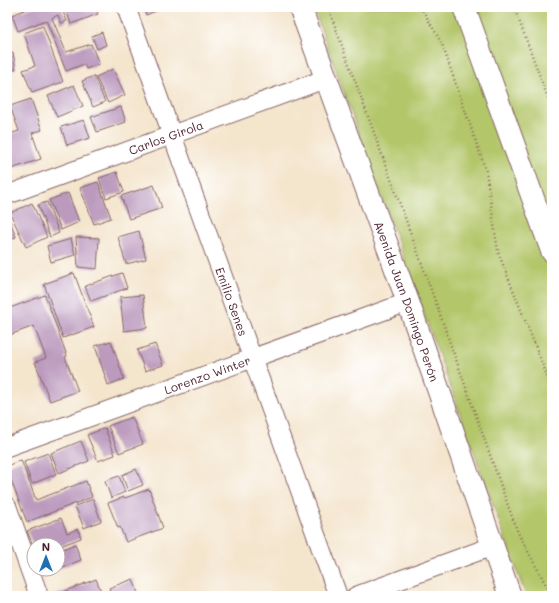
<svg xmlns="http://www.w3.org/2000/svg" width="559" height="603" font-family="Mali,sans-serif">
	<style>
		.green { fill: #b3c669; stroke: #7e724a }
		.building { fill: #bb9abe }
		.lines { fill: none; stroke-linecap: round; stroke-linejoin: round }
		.minor-casing { stroke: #866464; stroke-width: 20 }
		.secondary-casing { stroke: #866464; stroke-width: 24 }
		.primary-casing { stroke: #866464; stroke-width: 24 }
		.path { stroke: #866464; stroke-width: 2.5; stroke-dasharray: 1 3; stroke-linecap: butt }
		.minor { stroke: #fff; stroke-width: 18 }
		.secondary { stroke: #fff; stroke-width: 22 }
		.primary { stroke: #fff; stroke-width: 22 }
		.labels { text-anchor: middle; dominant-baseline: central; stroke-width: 3.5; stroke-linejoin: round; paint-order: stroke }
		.street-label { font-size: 12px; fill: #4a1f2b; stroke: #fff }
	</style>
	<rect width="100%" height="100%" fill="#fff"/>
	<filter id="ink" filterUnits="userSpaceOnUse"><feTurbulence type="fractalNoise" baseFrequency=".025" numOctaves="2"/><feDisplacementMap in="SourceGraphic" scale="8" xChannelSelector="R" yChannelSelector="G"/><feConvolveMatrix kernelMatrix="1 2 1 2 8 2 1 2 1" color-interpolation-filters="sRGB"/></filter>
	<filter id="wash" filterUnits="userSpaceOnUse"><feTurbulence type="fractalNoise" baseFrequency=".012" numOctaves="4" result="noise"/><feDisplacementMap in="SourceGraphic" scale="16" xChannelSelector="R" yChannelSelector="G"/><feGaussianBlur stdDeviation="0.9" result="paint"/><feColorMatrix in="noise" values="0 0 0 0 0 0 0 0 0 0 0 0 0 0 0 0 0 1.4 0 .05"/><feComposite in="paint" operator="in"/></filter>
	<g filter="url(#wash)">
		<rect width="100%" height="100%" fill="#f4e5cd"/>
		<path class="green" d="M313,7H552V596H526Z"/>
		<g id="blocks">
			<path class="building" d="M32,7H61L67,21L61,23L58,15L52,18L66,52L91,44L99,64L86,69L84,64L66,71L46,20L18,31L12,15Z
				M65,7H95L98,14L71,24Z
				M143,7H166L146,15Z
				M43,26L63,82L32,93L23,70L35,66L24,33Z
				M102,32L106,45L97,49L92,36Z
				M13,53L16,69L7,71V55Z
				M113,69L125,95L108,103L96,77Z
				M94,76L105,102L93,107L82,81Z
				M74,85L83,106L57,117L48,96Z
				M31,99L42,130L32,133L41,159L8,170L7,166V128L9,134L19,131L10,106Z
				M121,107L126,122L97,132L91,117Z
				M84,120L90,138L67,145L61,127Z
				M117,172L124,192L106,198L99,178Z
				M98,182L111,218L94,224L80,188Z
				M154,185L162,208L129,219L121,196Z
				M68,193L79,222L61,230L49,200Z
				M47,202L59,233L50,237L38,205Z
				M32,203L47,237L26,247L10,213Z
				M7,214L16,237L7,241Z
				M139,231L146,259L126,264L118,237Z
				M76,237L99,238L97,269L78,267Z
				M71,239L75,255L51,262L47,246Z
				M74,273L94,327L63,338L44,284Z
				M122,273L127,288L91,301L85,286Z
				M45,295L67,356L65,357L78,391L50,401L35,362L46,358L34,326L7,336V309Z
				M143,295L147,328L124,331L120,297Z
				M111,341L124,379L108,385L95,346Z
				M155,344L163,365L145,371L137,350Z
				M132,417L143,444L119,453L108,426Z
				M105,428L115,455L98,461L87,435Z
				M81,441L89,461L59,473L51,453Z
				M48,453L56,474L32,484L24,462Z
				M21,460L36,500L86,481L92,497L27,522L7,470V466Z
				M136,469L143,485L128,491L122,475Z
				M119,476L125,492L111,498L105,481Z
				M149,489L163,528L126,542L120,527L118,528L108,503L124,497L125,498Z
				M93,499L101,521L84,528L75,506Z
				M61,518L67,533L78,529L81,538L58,547V545H33L27,531Z
				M75,544L81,560L58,569V551Z
				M43,569H57L45,574Z
				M96,579L103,596H53Z
				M133,579L139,596H112L109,588Z"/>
		</g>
	</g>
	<g filter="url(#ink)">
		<use href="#blocks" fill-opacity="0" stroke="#866464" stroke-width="1"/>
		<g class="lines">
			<defs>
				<g id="minor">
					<path id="s1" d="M126,7L338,596"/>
					<path id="s2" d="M7,195L325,79"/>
					<path id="s3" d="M7,447L408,302"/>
					<path d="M7,506L39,596"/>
					<path d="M356,596L493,546"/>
				</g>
				<g id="secondary">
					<path id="s4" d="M300,7L408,302L510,596"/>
				</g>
				<path id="primary" d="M464,7L552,251"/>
			</defs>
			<use href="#minor" class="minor-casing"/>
			<use href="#secondary" class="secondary-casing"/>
			<use href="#primary" class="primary-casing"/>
			<path class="path" d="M328,7L427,278L511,514L518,533L552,596
				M421,7L442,44L486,171L498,252L552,388
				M514,7L552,109"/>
			<use href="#minor" class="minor"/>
			<use href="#secondary" class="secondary"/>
			<use href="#primary" class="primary"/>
		</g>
	</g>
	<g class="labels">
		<g class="street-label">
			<text stroke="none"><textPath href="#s2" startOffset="169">Carlos Girola</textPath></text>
			<text stroke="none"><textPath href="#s1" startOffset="313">Emilio Senes</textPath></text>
			<text stroke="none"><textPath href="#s4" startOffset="313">Avenida Juan Domingo Perón</textPath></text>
			<text stroke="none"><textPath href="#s3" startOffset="213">Lorenzo Winter</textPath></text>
		</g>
	</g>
	<rect width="559" height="603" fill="none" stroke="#fff" stroke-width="24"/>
	<g transform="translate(46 557)"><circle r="19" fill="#ffffff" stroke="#b7a5aa"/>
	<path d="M0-3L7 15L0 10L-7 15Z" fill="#1f6fb2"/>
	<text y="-6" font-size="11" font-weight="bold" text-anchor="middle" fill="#4a1f2b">N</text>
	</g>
</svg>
